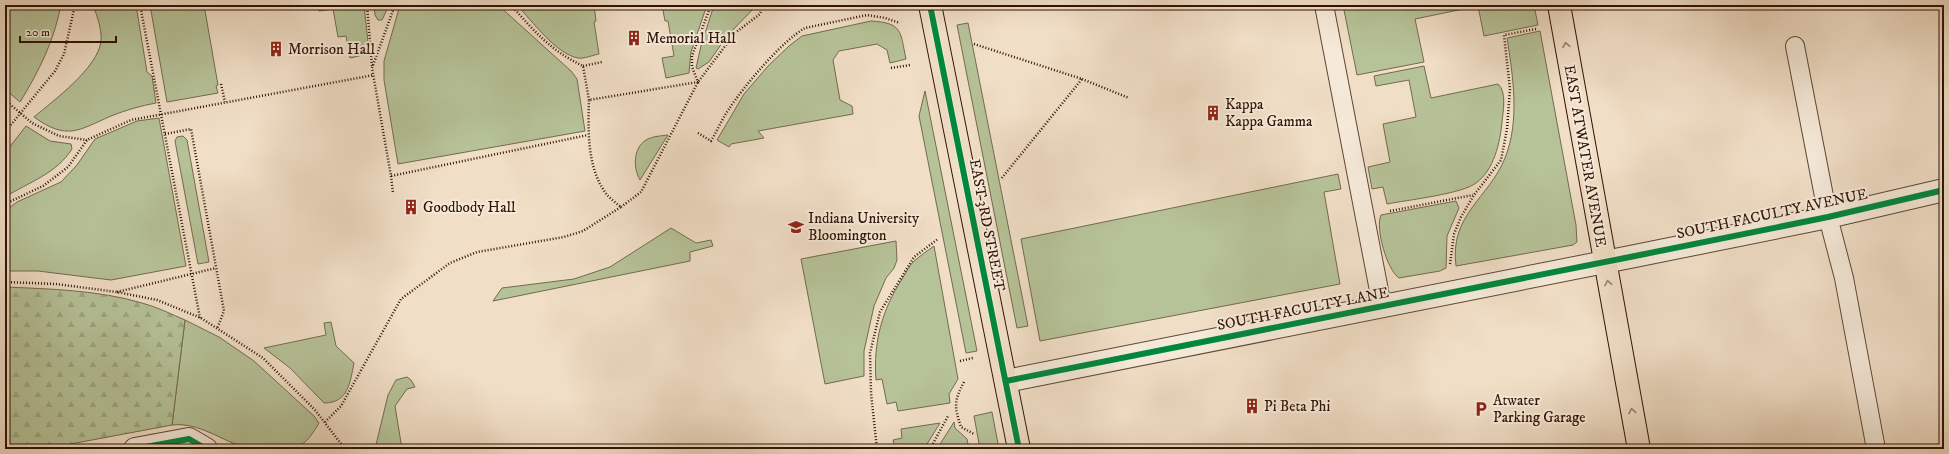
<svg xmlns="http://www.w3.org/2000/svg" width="1949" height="454" font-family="'IM FELL DW Pica',serif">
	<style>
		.grass { fill: #b6c298; stroke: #746a4e }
		.forest { fill: url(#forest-firs); stroke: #746a4e }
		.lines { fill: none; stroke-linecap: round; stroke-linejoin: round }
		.lane-casing { stroke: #614434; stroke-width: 20 }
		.street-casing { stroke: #614434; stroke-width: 24 }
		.primary-casing { stroke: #311104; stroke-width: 24 }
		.path { stroke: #311104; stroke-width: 2.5; stroke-dasharray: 1 2; stroke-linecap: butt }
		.lane { stroke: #f5eada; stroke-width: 18 }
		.street { stroke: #f5eada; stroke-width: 22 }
		.primary { stroke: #f0dec6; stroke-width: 22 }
		.cycleway-casing { stroke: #f5eada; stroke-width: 8 }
		.cycleway { stroke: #00873e; stroke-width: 6 }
		.oneway { stroke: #9a826f }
		.labels { text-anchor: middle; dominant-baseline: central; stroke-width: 4; stroke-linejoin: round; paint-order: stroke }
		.poi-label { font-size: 15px; fill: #311104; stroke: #f5eada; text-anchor: start }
		.street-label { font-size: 15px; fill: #311104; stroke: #f5eada }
	</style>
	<defs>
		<pattern id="forest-firs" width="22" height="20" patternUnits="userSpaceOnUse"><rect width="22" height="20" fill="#b6c298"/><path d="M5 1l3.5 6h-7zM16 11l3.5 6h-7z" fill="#9da681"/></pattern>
	</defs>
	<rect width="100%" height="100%" fill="#f0dec6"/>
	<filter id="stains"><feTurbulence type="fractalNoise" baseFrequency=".005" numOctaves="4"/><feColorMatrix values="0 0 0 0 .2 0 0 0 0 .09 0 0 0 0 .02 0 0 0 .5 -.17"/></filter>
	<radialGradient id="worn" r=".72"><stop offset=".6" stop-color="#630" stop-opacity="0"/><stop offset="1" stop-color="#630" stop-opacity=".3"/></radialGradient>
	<path class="grass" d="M5,5H61C54,41 39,71 20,102L5,89Z
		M93,5H136L147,72L152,76L156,103C140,106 126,110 111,116C79,130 67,141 34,117C54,100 98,68 101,41C102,29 97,16 93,5Z
		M150,5H204L218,85L216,86L218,93L167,102Z
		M318,5H364L368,42L363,55L350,58L346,36L338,37L333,9L319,11Z
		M374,5H389L382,20H378L375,15Z
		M400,5H498L571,71L577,79L585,131L398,164L384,80V61Z
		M517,5H594L596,21L594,22L599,54C593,55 584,59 578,58C556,54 532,21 517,5Z
		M662,5H707L691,52L689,73L666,78L662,58L674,56L668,21H665Z
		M714,5H757L727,36L709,62L698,69L696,68L701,46Z
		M1343,5H1534L1538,25L1484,36L1478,6L1415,19L1424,62L1357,75Z
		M871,21C903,23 900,31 906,59L890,63L887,50L877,44L839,51L833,60L840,100L852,106L853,114L758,131L764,138L731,144L729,147L717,140L744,94L768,66L789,46L802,36Z
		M968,23L1028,326L1017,328L957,25Z
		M1540,31L1576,225L1577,242L1573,245L1456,266C1449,215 1489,198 1505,158C1520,121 1513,76 1507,38Z
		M1424,66L1431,98L1498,84C1507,92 1503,111 1502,122C1500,143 1494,170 1476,183C1462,194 1407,200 1387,204L1383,187L1372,189L1368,167L1390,162L1383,124L1416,117L1409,80L1376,86L1374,76Z
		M925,91L977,351L966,353L919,116Z
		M159,118L186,266L111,280L38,271H5V211L17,202L61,182L77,165L95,139L137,121Z
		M26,126L50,141L71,144L72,149C56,174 29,182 5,197V153Z
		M668,135L640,180C633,168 633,148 646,140C653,136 661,136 668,135Z
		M183,136L187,140L209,262L198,264L175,141L177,137Z
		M1338,174L1341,189L1324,192L1340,284L1040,341L1021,239Z
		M1456,201L1459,208L1447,236L1446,268L1440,271L1399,278C1387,270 1375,228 1381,215Z
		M671,228L696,243L711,240L713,246L690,252V261L493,301L502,288L574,279L610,267Z
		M896,241L897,260L894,268L886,278L874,306L864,351V376L825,384L801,259Z
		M934,246L958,379L949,394L950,403L898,411L896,402L887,404L882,379L876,380C873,343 882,310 902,279C905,274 909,266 914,261C920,256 927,251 934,246Z
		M185,320L219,337L254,361L314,416L319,423C306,445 301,449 275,449C266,449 256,451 247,448C221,441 200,422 172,425Z
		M331,322L336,346L354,363C350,383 348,403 324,403L290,368L264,348L326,335L324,323Z
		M407,377L411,380L415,387L407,389L395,406L402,449H375L388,395L396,380Z
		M992,412L999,449H980L974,416Z
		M954,422L955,428L967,439L969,449H937Z
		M940,423L924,449H895L893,440L902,438L901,429Z"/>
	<path class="forest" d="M5,287C50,289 98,290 142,303C157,307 171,314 185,320L172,425L44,449H5Z"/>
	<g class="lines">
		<defs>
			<path id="lane" d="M1324,5L1382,306
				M1795,46L1828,217L1844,278L1876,449"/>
			<path id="street" d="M1006,381L1630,257L1828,217L1944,190
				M135,449L189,439L206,449"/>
			<path id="primary" d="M930,5L1019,449
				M1559,5L1639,449"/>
		</defs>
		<use href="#lane" class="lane-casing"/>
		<use href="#street" class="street-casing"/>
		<use href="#primary" class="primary-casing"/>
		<path class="path" d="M140,5L200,318
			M367,5L372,66
			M395,5L372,68L391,176L588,135
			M511,5C535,32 550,50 583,66L589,100
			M974,44L1082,79L1001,179
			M583,66L602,62
			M891,68L910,65
			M1082,79L1129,98
			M221,84L225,102
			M5,100L32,123L59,136L87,140
			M5,132L55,71L64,54L75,5
			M698,133L711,141C717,131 722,119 729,109C744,86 782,41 805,28L867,15L885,18L900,23
			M165,134L191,129L224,311L217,329
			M391,176L393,193
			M5,204L43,186L68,167L87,140L131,120L374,75
			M621,207L641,192L698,82L735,33L760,14L763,5
			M1390,211L1473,195
			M1450,264L1454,234L1461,217L1474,195L1501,160L1507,129L1510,89L1504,35L1536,29
			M5,282L56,284L117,292L157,300L201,318L263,358L315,410L345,449
			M117,292L216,268
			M960,361L973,358
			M964,382C954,401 954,406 961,427L974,434
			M325,422L341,406L401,299L450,263L477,252L564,237L583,231L621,207C616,203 609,198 605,192C587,167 588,129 589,100L698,82L692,67V56L711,5
			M877,449L871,393L870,353L880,312L914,257L938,239
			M930,449L948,416"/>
		<use href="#lane" class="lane"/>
		<use href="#street" class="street"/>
		<use href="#primary" class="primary"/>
		<defs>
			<path id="cycleway" d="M930,5L1019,449
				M1006,381L1630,257L1828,217L1944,190
				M135,449L189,439L206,449"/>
		</defs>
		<use href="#cycleway" class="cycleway-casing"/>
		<use href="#cycleway" class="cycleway"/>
	</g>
	<defs><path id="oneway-chevron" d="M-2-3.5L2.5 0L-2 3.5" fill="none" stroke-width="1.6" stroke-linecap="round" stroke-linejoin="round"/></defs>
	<g class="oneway">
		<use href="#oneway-chevron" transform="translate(1566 45) rotate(-100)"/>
		<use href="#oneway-chevron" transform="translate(1608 283) rotate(-101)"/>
		<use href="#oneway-chevron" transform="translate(1632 411) rotate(-101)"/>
	</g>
	<defs>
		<symbol id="building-bare" viewBox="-9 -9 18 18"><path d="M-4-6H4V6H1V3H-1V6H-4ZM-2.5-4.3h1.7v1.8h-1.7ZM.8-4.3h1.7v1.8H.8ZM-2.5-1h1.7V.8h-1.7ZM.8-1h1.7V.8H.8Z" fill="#8f2418" stroke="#f5eada" stroke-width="2.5" paint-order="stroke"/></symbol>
		<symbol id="university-bare" viewBox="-9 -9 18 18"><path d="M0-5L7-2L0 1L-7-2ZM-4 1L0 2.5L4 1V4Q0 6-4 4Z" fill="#8f2418" stroke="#f5eada" stroke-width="2.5" paint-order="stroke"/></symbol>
		<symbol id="parking-bare" viewBox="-9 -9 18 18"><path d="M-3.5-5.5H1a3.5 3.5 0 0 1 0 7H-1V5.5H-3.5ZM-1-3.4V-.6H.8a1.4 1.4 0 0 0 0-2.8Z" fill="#8f2418" stroke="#f5eada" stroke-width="2.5" paint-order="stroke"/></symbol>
	</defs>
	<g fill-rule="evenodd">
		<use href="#building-bare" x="623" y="27" width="22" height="22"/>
		<use href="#building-bare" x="265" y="38" width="22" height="22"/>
		<use href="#building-bare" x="1202" y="102" width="22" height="22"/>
		<use href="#building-bare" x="400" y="196" width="22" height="22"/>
		<use href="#university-bare" x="785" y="216" width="22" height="22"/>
		<use href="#building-bare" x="1241" y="395" width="22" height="22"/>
		<use href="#parking-bare" x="1470" y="398" width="22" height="22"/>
	</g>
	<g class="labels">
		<g class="poi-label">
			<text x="646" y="38">Memorial Hall</text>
			<text x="288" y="49">Morrison Hall</text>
			<text x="1225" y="104">Kappa<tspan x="1225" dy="17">Kappa Gamma</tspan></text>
			<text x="423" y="207">Goodbody Hall</text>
			<text x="808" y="218">Indiana University<tspan x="808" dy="17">Bloomington</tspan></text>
			<text x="1493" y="400">Atwater<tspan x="1493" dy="17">Parking Garage</tspan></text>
			<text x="1264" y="406">Pi Beta Phi</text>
		</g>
		<g class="street-label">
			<text transform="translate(1585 156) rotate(80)">EAST ATWATER AVENUE</text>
			<text transform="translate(1772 214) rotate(-12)">SOUTH FACULTY AVENUE</text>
			<text transform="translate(987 225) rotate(79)">EAST 3RD STREET</text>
			<text transform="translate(1303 309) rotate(-11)">SOUTH FACULTY LANE</text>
		</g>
	</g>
	<rect width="1949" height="454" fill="none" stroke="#f0dec6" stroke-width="20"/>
	<rect x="6" y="6" width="1937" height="442" fill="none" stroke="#311104" stroke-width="2"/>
	<rect x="10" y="10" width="1929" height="434" fill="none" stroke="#311104"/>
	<path d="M20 36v6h96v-6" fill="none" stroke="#311104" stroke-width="2"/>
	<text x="26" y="36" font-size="12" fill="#311104" stroke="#f5eada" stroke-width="3" paint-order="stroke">20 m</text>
	<rect width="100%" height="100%" filter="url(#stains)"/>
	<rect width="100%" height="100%" fill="url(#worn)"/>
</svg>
